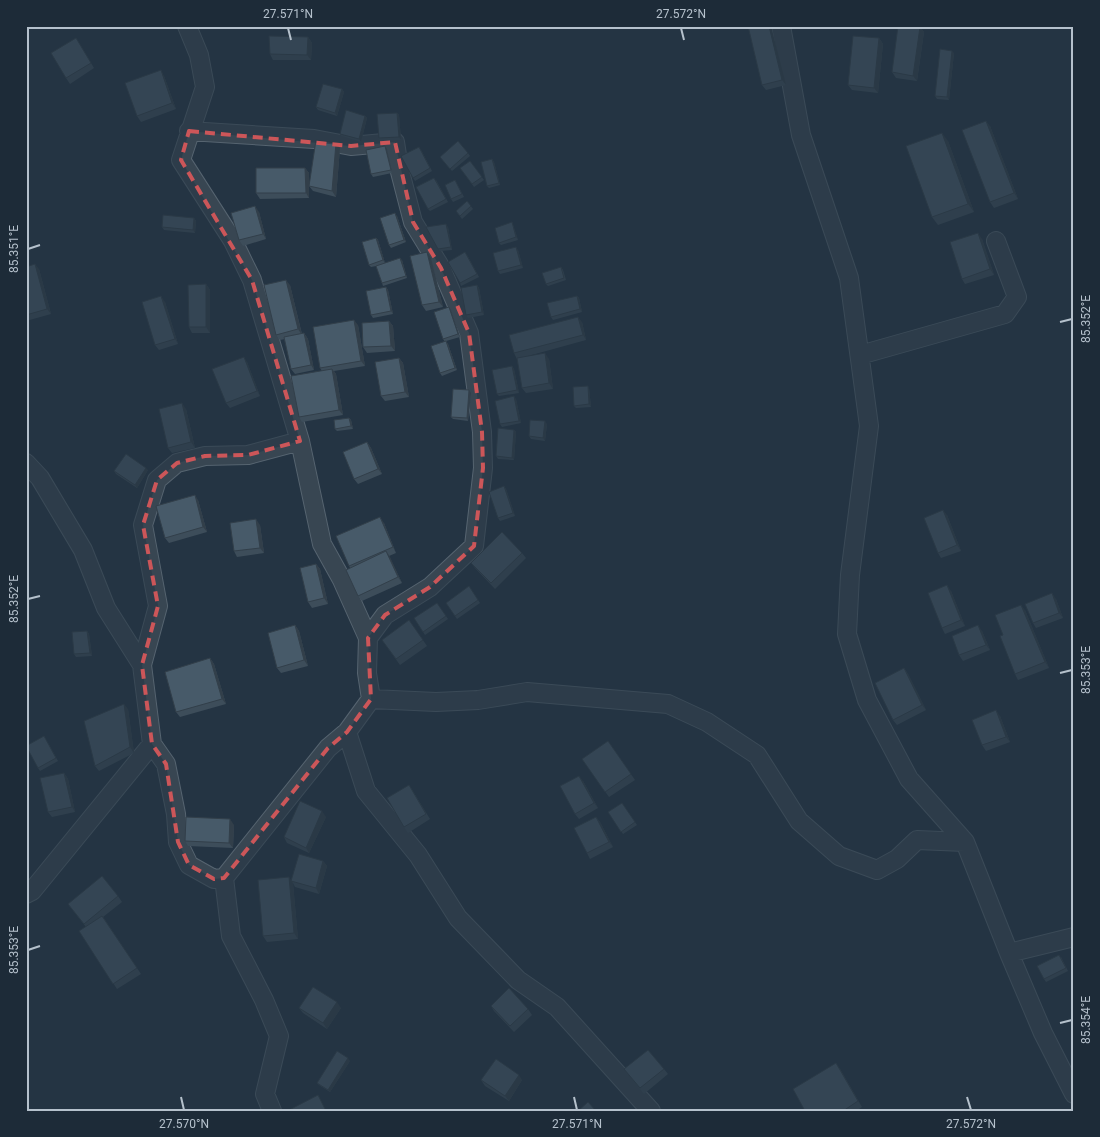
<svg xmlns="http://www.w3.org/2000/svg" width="1100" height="1137" font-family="Roboto,sans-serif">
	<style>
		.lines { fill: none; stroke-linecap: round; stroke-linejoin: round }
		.minor-casing { stroke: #566470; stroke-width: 20 }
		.minor { stroke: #384652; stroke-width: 18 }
		.wall { fill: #3d4d5a }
		.shaded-wall { fill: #323f4a }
		.building { fill: #475a69; stroke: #323f4a }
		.marked { fill: none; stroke: #cc5659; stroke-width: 4; stroke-dasharray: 10 6; stroke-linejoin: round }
		.ticks { fill: none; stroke: #b5c1cc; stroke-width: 2 }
		.neatline { fill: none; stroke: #b5c1cc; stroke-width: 2 }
		.ticks-label { font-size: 12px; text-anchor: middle; fill: #b5c1cc }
	</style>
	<rect width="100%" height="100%" fill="#243443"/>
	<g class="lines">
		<defs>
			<path id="minor" d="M187,26L199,55L205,87L181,160L233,241L252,280L300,441L322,544L342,580L368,638L367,673L371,699L347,732L328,748L224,878L231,936L264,1000L279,1036L265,1094L272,1111
				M781,26L801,135L849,278L869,426L850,575L847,634L867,700L909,779L965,842L1009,953L1043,1033L1074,1094
				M189,131L314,139L351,146L395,142L399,168L413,222L441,268L469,333L482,432L483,468L474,546L430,587L385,615L368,638
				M860,355L1005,314L1017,297L996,241
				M26,463L40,478L83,550L106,608L142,665
				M371,699L436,702L478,700L527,692L668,704L707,722L757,755L799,821L839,856L877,870L897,859L917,840L965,842
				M347,732L366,791L418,855L458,918L518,980L557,1007L651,1111
				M152,744L166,764L176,814L178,842L189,865L214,879L224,878
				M26,894L32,891L152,744L142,665L158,606L143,525L157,480L177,463L205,456L248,455L300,441
				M1009,953L1074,937"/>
		</defs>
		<use href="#minor" class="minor-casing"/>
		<use href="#minor" class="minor"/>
	</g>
	<path class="wall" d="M748,26L786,85L766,90L762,85Z
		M920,27L924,32L917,81L896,78L892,72Z
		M308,37L312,43L311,60H273L270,54Z
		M76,38L94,68L70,84L66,78Z
		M879,38L883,44L878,93L852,90L848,85Z
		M954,53L949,100L937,99L935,96Z
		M164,76L176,109L141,122L137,116Z
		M342,89L344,92L337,116L318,110L316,107Z
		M397,113L399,115L401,140L380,141L379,138Z
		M365,116L367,118L361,142L342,136L340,134Z
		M990,126L1018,199L994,208L990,202Z
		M948,141L974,212L938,225L932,217Z
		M336,143L340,148L336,197L313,191L309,186Z
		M385,146L387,149L392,173L373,177L371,174Z
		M421,150L432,171L415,181L413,178Z
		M468,153L470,156L452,171L440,157Z
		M492,159L494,162L500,185L489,188L487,186Z
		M470,161L484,180L474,187L460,168Z
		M305,168L309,173V198L260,199L256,193Z
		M436,180L448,202L430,211L428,209Z
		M455,180L464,197L453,202L451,199Z
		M467,201L473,209L462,219L456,211Z
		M259,212L266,239L243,246L239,240Z
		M397,216L406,242L391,248L389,245Z
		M194,218L196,221L195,233L164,230L162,227Z
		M512,222L518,240L501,245L499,243Z
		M448,227L452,250L440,251L438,249Z
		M376,238L378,240L385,263L402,260L407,278L383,286L382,283L376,266L371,267L369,265Z
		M982,239L994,275L965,284L962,279Z
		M518,250L523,268L500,274L498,271Z
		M467,255L479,277L461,286L460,283Z
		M431,258L443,307L426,311L422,305Z
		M26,267L39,269L51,314L26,321Z
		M561,267L563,270L566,280L548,286L546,284Z
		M206,284L210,290V333H192L189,327Z
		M290,285L302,334L304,333L308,339L314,370L295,374L291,369L285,339L280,340L276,335Z
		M477,285L479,288L484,315L468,318L466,315Z
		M386,287L388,290L393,314L373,318L371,315Z
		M577,296L579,298L582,312L553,320L551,317Z
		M165,302L178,344L159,350L155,345Z
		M449,307L451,310L460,337L446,341L448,344L457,370L442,376L440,373L445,342L443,339Z
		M389,321L393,326L395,351L367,353L363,347Z
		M582,322L586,340L528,356L549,359L553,389L526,393L522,388L517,359L514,353Z
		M358,325L365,366L334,371L336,374L343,415L302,422L299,417L322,371L320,368Z
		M399,358L403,363L409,397L385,401L381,396Z
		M247,362L260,396L230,408L226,403Z
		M512,366L514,369L519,393L499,396L497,394Z
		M589,388L591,407L576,408L574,406Z
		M471,393L468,421L453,419L451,417Z
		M516,399L521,423L502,427L500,424Z
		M186,409L195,448L172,453L168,448Z
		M349,418L351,420L353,429L337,431L335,429Z
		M547,424L545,441L531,439L529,436Z
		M514,430L516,432L514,460L498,459L496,456Z
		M367,442L371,448L382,474L358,484L354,479Z
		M148,470L137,488L116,474L114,471Z
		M504,486L506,489L515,516L500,521L498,518Z
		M198,500L207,532L169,543L165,538Z
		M947,515L961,551L941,558L938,553Z
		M384,523L396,553L389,556L402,583L362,601L358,596L350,568L349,566Z
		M260,525L264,553L237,557L234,551Z
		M522,553L526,558L495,589L475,568L471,563Z
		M316,564L320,569L328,604L312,608L308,602Z
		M469,586L480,603L457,619L446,603Z
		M951,591L965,626L945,634L942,628Z
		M1056,599L1063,618L1036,628L1033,623Z
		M437,603L448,619L425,635L414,618Z
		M1025,610L1049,668L1018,680L1015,674L1003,635Z
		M409,620L427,646L400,665L382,640Z
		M295,625L299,631L308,666L281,673L277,668Z
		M87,631L89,634L92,656L76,657L74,654Z
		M982,631L990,650L963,661L959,655Z
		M210,658L214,664L226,704L180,717L176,712Z
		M904,668L908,674L926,710L897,725L893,720Z
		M128,709L134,753L99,771L95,766Z
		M1000,716L1010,742L986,751L982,745Z
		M44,736L58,761L40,771L38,768Z
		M608,741L635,780L609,797L582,759Z
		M64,773L68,779L75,812L52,817L48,812Z
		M583,781L598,808L579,819L575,814Z
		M409,785L430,819L408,833L404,827Z
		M622,803L637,825L623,834L608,812Z
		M326,817L309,853L287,843L284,837Z
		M596,817L600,822L613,847L590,859L587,853Z
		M234,825L233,848L188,846L185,841Z
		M323,861L327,866L319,894L295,887L293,883L298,939L267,942L263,936L292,880Z
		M118,896L122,902L103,917L141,974L117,989L79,931L86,927L68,904Z
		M1061,957L1068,971L1046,982L1044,979Z
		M491,1006L528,1009L532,1015L514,1032L494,1011Z
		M299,1008H341L327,1029L303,1013Z
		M350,1061L330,1092L319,1085L317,1083Z
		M624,1069H664L668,1074L644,1094Z
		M840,1069L862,1107L856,1111H805Z
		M481,1080H522L509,1101L485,1086Z"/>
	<path class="shaded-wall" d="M769,26H771L786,85L782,80Z
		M920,27L924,32L917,81L913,76Z
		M308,37L312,43L311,60L307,55Z
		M879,38L883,44L878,93L874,88Z
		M952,51L954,53L949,100L947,97Z
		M161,70L164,76L176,109L172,103Z
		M342,89L344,92L337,116L335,113Z
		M397,113L399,115L401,140L399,137Z
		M365,116L367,118L361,142L359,139Z
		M986,121L990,126L1018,199L1014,193Z
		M942,133L948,141L974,212L968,204Z
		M336,143L340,148L336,197L332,191Z
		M385,146L387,149L392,173L391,170Z
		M492,159L494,162L500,185L499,183Z
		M305,168L309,173V198L306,193Z
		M255,206L259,212L266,239L263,234Z
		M395,213L397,216L406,242L404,240Z
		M194,218L196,221L195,233L193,230Z
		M512,222L518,240L516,237Z
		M446,224L448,227L452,250L451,247Z
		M978,233L982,239L994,275L990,269Z
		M376,238L378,240L385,263L383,260Z
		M516,247L518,250L523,268L521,265Z
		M427,252L431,258L443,307L439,302Z
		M400,258L402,260L407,278L406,276Z
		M35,264L39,269L51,314L47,309Z
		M286,280L290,285L302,335L298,329Z
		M206,284L210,290V333L206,327Z
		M477,285L479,288L484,315L482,312Z
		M386,287L388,290L393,314L391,311Z
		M161,296L165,302L178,344L175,339Z
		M577,296L579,298L582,312L580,309Z
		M449,307L451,310L460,337L458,334Z
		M578,317L582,322L586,340L583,335Z
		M354,320L358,325L365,366L361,361Z
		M389,321L393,326L395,351L391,346Z
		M304,333L308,339L314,370L311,365Z
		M446,341L448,344L457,370L455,368Z
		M545,353L549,359L553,389L549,383Z
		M244,357L247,362L260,396L257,391Z
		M399,358L403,363L409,397L405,392Z
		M512,366L514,369L519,393L517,390Z
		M332,369L336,374L343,415L339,410Z
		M588,386L589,388L591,407L589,404Z
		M469,390L471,393L468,421L467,418Z
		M514,396L516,399L521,423L519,421Z
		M182,403L186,409L195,448L191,442Z
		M349,418L351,420L353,429L351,426Z
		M545,421L547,424L545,441L543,438Z
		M514,430L516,432L514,460L512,458Z
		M367,442L371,448L382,474L378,469Z
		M146,468L148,470L137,488L135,485Z
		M504,486L506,489L515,516L513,513Z
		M195,495L198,500L207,532L203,527Z
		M943,510L947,515L961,551L957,545Z
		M380,517L384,523L396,553L393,547Z
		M256,519L260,525L264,553L260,548Z
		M386,551L390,557L402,583L398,577Z
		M316,564L320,569L328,604L324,598Z
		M947,585L951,591L965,626L961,620Z
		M1052,593L1056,599L1063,618L1059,613Z
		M1021,605L1025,610L1049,668L1045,662Z
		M295,625L299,631L308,666L304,660Z
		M978,625L982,631L990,650L986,645Z
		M87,631L89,634L92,656L90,653Z
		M210,658L214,664L226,704L222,699Z
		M904,668L908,674L926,710L922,705Z
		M124,704L128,709L134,753L130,747Z
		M996,710L1000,716L1010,742L1006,737Z
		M64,773L68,779L75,812L72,807Z
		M579,776L583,781L598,808L594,803Z
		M322,811L326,817L309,853L306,848Z
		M596,817L600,822L613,847L609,842Z
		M230,819L234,825L233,848L229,843Z
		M323,861L327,866L319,894L316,888Z
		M289,877L293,883L298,939L294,933Z
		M337,1002L341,1008L327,1029L323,1023Z
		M348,1058L350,1061L330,1092L328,1090Z
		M836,1063L840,1069L862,1107L858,1101Z
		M519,1075L522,1080L509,1101L505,1096Z"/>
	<path class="building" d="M748,26H769L782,80L762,85Z
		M898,26L920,27L913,76L892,72Z
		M269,36L308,37L307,55L270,54Z
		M853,36L879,38L874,88L848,85Z
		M76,38L91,63L66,78L51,53Z
		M940,49L952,51L947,97L935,96Z
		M161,70L172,103L137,116L125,83Z
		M323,84L342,89L335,113L316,107Z
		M346,110L365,116L359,139L340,134Z
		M397,113L399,137L379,138L377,114Z
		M986,121L1014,193L990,202L962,130Z
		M942,133L968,204L932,217L906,146Z
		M316,140L336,143L332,191L309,186Z
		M458,141L468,153L450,169L440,157Z
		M385,146L391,170L371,174L366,150Z
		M419,147L430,168L413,178L401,156Z
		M492,159L499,183L487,186L481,162Z
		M470,161L482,177L472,184L460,168Z
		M256,168H305L306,193H256Z
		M434,178L446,199L428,209L416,187Z
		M455,180L462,194L451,199L445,185Z
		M467,201L471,206L460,216L456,211Z
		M255,206L263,234L239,240L231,213Z
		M395,213L404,240L389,245L380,218Z
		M163,215L194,218L193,230L162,227Z
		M512,222L516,237L499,243L495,228Z
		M446,224L451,247L438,249L426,227Z
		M978,233L990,269L962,279L950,242Z
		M376,238L383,260L369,265L362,242Z
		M516,247L521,265L498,271L493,253Z
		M427,252L439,302L422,305L410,256Z
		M465,252L477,274L460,283L448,262Z
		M400,258L406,276L382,283L376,266Z
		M35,264L47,309L26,315V267Z
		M561,267L564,278L546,284L542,273Z
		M286,280L298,329L276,335L264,285Z
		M206,284V327H189L188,285Z
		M477,285L482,312L466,315L461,288Z
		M386,287L391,311L371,315L366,291Z
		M161,296L175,339L155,345L142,302Z
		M577,296L580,309L551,317L547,303Z
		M449,307L458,334L443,339L434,312Z
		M578,317L583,335L514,353L509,335Z
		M354,320L361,361L320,368L313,327Z
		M389,321L391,346L363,347L362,323Z
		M304,333L311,365L291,369L284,337Z
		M446,341L455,368L440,373L431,346Z
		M545,353L549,383L522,388L517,358Z
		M244,357L257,391L226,403L212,369Z
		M399,358L405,392L381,396L375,362Z
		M512,366L517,390L497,394L492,370Z
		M332,369L339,410L299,417L291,376Z
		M588,386L589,404L574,406L573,387Z
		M453,389L469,390L467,418L451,417Z
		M514,396L519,421L500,424L495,401Z
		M182,403L191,442L168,448L159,409Z
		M349,418L351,426L335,429L334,420Z
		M530,420L545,421L543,438L529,436Z
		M498,428L514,430L512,458L496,456Z
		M367,442L378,469L354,479L343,452Z
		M126,454L146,468L135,485L114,471Z
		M504,486L513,513L498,518L489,492Z
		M195,495L203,527L165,538L156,506Z
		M943,510L957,545L938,553L924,518Z
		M380,517L393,547L349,566L336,536Z
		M256,519L260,548L234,551L230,523Z
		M502,532L522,553L491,583L471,563Z
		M386,551L398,577L358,596L346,570Z
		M316,564L324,598L308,602L300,568Z
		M947,585L961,620L942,628L928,593Z
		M469,586L478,600L455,616L446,603Z
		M1052,593L1059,613L1033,623L1025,604Z
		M437,603L446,616L423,632L414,618Z
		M1021,605L1045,662L1015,674L1000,636L1003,635L995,615Z
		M409,620L423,640L396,659L382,640Z
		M295,625L304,660L277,668L268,633Z
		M978,625L986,645L959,655L952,636Z
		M87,631L90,653L74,654L72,632Z
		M210,658L222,699L176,712L165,672Z
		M904,668L922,705L893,720L875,683Z
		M124,704L130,747L95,766L84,721Z
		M996,710L1006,737L982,745L972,720Z
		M44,736L56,758L38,768L26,746Z
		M608,741L631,774L605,792L582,759Z
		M64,773L72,807L48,812L40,778Z
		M579,776L594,803L575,814L560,786Z
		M409,785L426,814L404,827L387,798Z
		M300,801L322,811L306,848L284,837Z
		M622,803L635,822L621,832L608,812Z
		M186,817L230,819L229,843L185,841Z
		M596,817L609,842L587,853L574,828Z
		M299,854L323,861L316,888L291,881Z
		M102,876L118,896L84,924L68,904Z
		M289,877L294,933L263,936L258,880Z
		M102,916L137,968L113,984L79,931Z
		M1059,955L1066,968L1044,979L1037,966Z
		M313,987L337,1002L323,1023L299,1008Z
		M509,988L528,1009L510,1026L491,1006Z
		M648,1050L664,1069L640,1088L624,1069Z
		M337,1051L348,1058L328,1090L317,1083Z
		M496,1059L519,1075L505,1096L481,1080Z
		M836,1063L858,1101L843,1111H805L793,1089Z
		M318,1095L326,1111H292L291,1109Z
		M588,1102L596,1111H578Z"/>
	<path d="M0 0H1100V1137H0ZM189,131L351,146L395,142L413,222L441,268L469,333L482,432L483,468L474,546L430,587L385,615L368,638L371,699L347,732L328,748L224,878L214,879L189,865L178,842L166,764L152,744L142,665L158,606L143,525L157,480L177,463L205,456L248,455L300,441L252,280L181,160Z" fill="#243443" fill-opacity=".55" fill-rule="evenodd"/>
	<path class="marked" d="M189,131L351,146L395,142L413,222L441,268L469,333L482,432L483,468L474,546L430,587L385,615L368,638L371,699L347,732L328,748L224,878L214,879L189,865L178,842L166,764L152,744L142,665L158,606L143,525L157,480L177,463L205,456L248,455L300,441L252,280L181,160Z"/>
	<path class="ticks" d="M288,28L291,40M681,28L684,40M28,249L40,245M1060,322L1072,319M28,599L40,596M1060,673L1072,670M28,950L40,946M1060,1023L1072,1020M181,1097L184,1110M574,1097L577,1110M967,1097L971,1110"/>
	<rect width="1100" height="1137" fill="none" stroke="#1d2b38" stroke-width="55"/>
	<rect x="28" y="28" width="1044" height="1082" class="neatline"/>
	<g class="ticks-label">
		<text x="288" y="18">27.571°N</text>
		<text x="681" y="18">27.572°N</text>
		<text transform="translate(14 249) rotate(-90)" y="4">85.351°E</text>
		<text transform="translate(1086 319) rotate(-90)" y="4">85.352°E</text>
		<text transform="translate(14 599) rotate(-90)" y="4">85.352°E</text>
		<text transform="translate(1086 670) rotate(-90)" y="4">85.353°E</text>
		<text transform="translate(14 950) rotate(-90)" y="4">85.353°E</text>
		<text transform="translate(1086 1020) rotate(-90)" y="4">85.354°E</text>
		<text x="184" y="1128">27.570°N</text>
		<text x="577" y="1128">27.571°N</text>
		<text x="971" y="1128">27.572°N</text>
	</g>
</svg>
